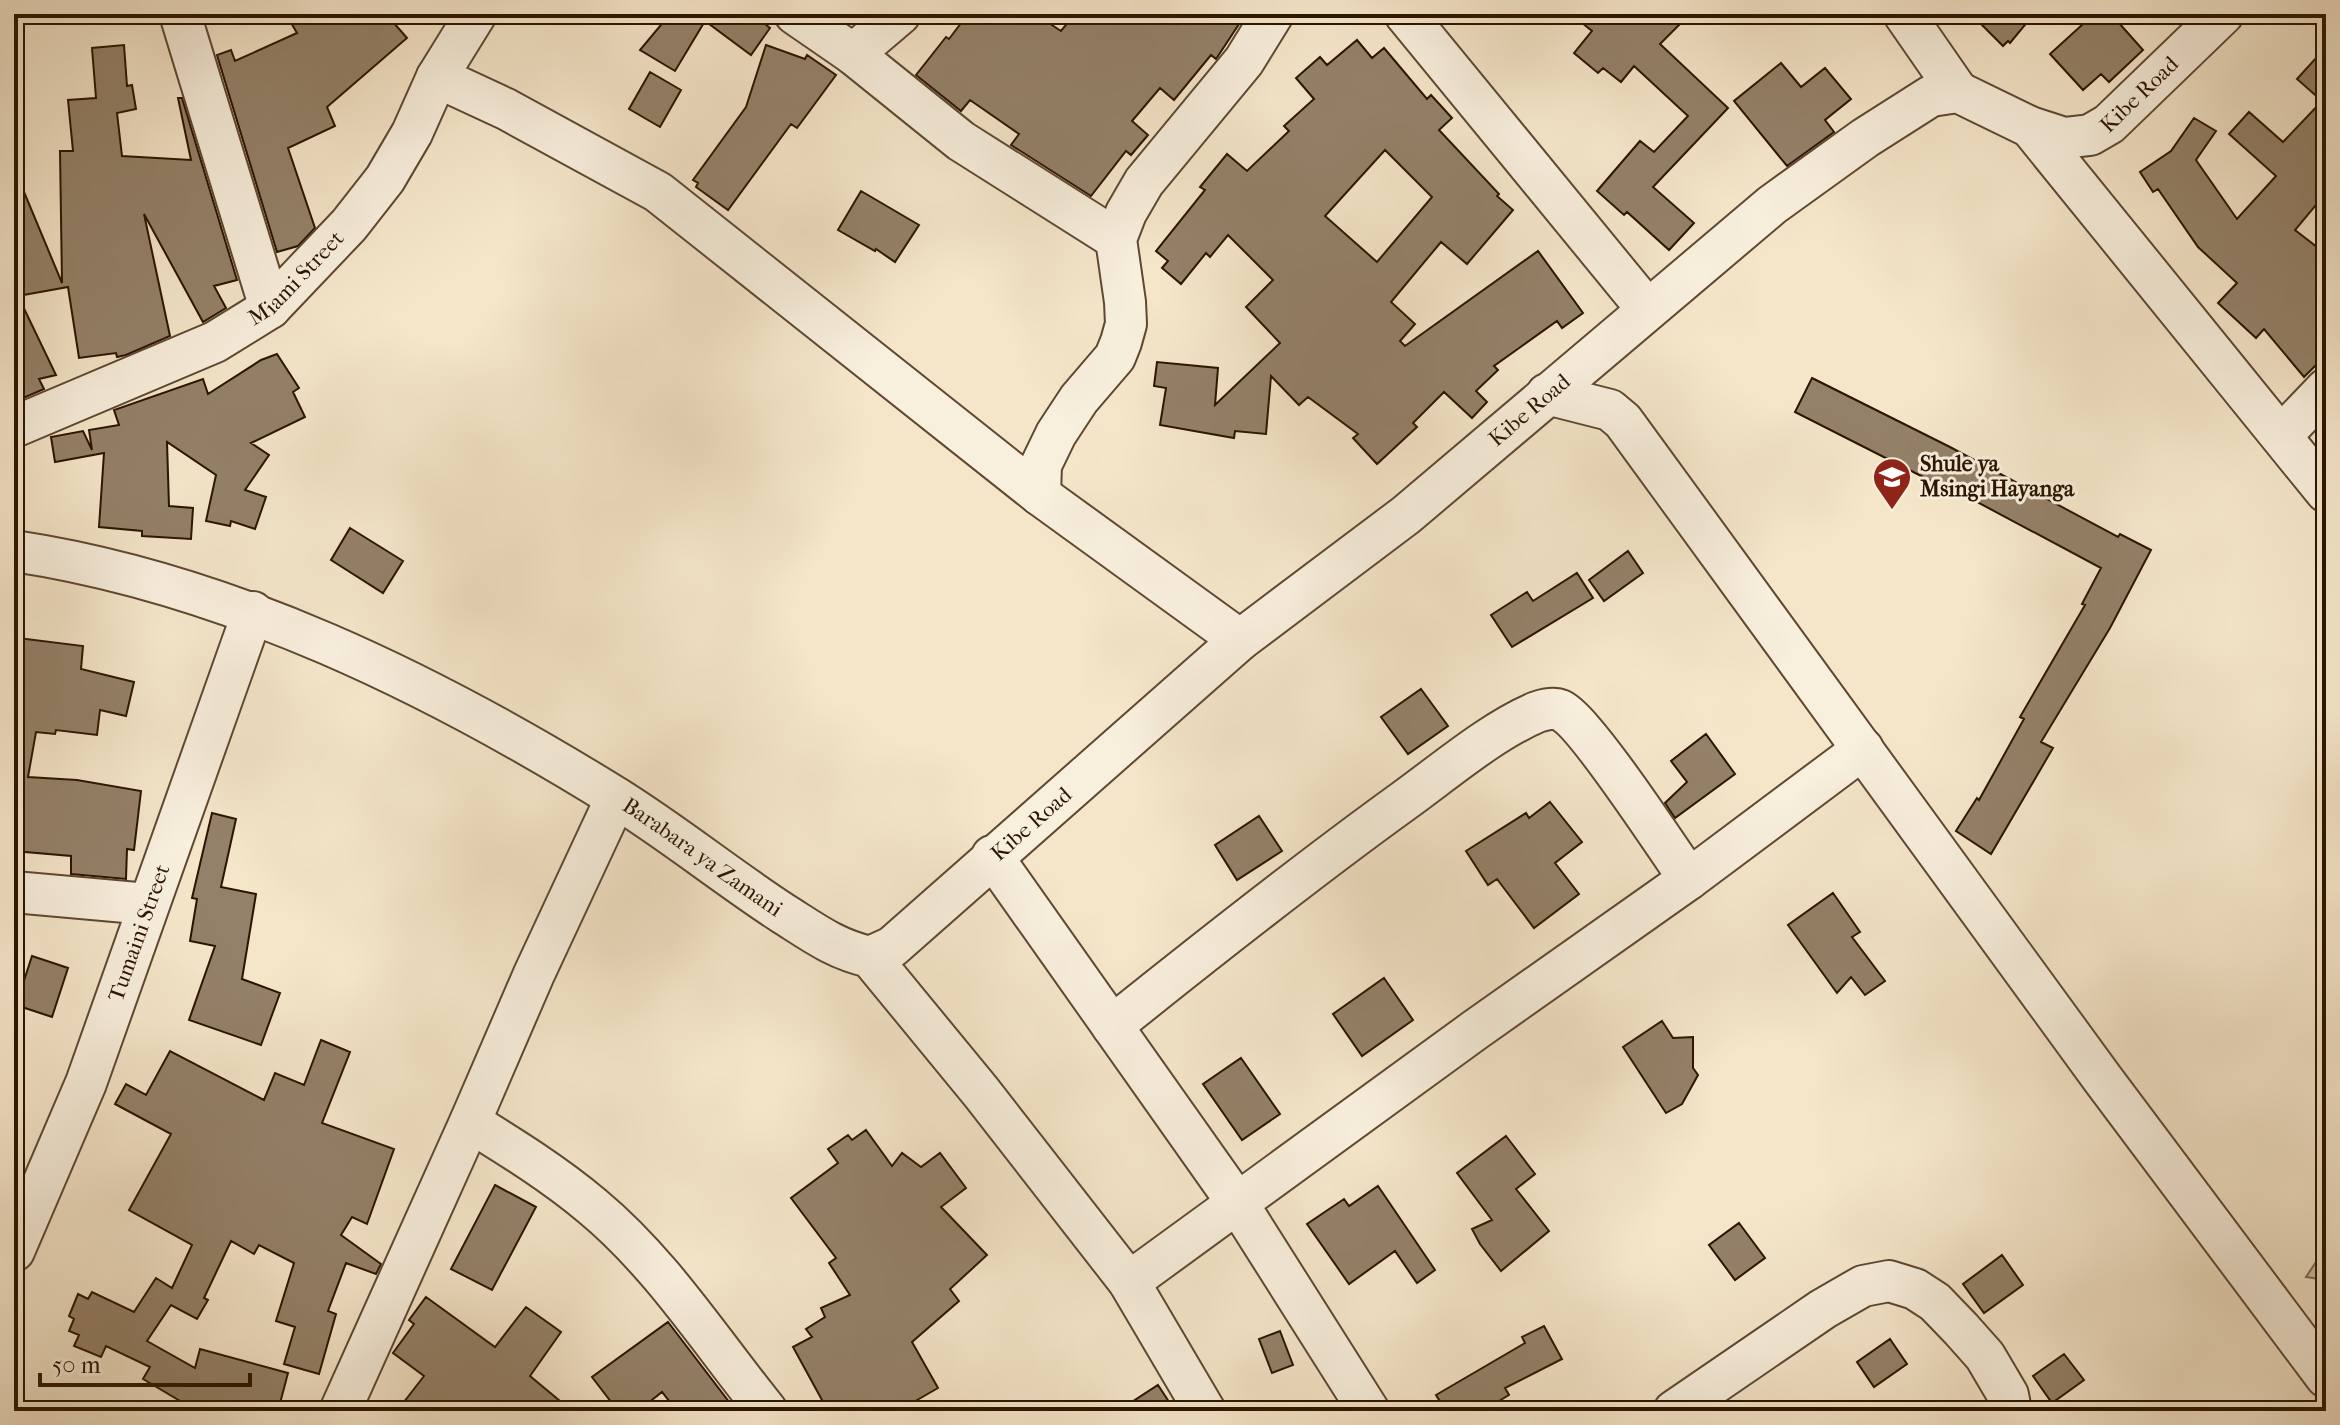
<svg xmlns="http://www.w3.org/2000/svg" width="2340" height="1425" font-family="'IM FELL French Canon',serif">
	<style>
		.green { fill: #d3c2a8; stroke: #7f6b54; stroke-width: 2 }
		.building { fill: #948169; stroke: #2b1400; stroke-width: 2; fill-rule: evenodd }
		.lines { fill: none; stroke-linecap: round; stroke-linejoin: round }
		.minor-casing { stroke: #5e4832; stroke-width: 44 }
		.minor { stroke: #f8efdd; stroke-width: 40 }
		.labels { text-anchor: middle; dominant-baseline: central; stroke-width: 6; stroke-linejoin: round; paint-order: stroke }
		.street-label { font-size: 22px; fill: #2b1400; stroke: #f8efdd }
		.poi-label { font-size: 22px; font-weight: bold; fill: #2b1400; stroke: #f8efdd; text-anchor: start }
	</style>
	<rect width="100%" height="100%" fill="#f5e6ca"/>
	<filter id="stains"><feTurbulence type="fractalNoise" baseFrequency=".0025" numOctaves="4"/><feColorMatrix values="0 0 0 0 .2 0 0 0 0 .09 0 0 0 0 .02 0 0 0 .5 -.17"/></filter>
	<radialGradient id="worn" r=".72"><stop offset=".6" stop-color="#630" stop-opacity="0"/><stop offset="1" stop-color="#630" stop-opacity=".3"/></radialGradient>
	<path class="green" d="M2326,1247V1280L2306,1277Z"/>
	<path class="building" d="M286,14H386L407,38L327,107L335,126L288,148L315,228L298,246L277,252L217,55L231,50L235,61L297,33Z
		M670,14H752L770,28L751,55L705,21L675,71L640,50Z
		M968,14H1035L1061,31L1075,14H1167L1177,24L1187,14L1245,15L1216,59L1211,55L1174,100L1160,88L1132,121L1148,135L1131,155L1126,151L1091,196L1011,145L1019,134L970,100L961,111L916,75L946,37L949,39Z
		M1571,14H1690L1660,44L1728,108L1653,187L1694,223L1669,250L1627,212L1624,215L1597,191L1640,141L1654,152L1688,116L1634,66L1621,82L1603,68L1598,73L1574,53L1592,31Z
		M1971,14H2034L2010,43L2008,41L2003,46Z
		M2094,14H2111L2143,50L2109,82L2101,74L2083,90L2050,54Z
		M1357,40L1372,58L1384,48L1427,99L1431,95L1452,118L1439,130L1499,194L1497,196L1513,210L1467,264L1441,242L1391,302L1415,324L1400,341L1405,346L1538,251L1583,313L1562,328L1557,321L1494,366L1498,370L1476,391L1487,402L1472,418L1444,392L1413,423L1417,427L1377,464L1353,438L1358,434L1308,397L1299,405L1271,376L1266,434L1235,431L1234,438L1160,425L1166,388L1154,386L1157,362L1218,368L1215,405L1280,343L1246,307L1273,280L1228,235L1210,257L1206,253L1181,284L1162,268L1168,261L1156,251L1205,190L1200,187L1227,154L1247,171L1289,131L1284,126L1314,99L1296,78L1320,57L1327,65ZM1385,150L1432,197L1377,262L1325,216Z
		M124,45L127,86L132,85L136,109L117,113L122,156L191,160L178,98H182L237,280L214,286L226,308L203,322L144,214L170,336L126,355L117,357L116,353L79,358L68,287L18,296L56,375L39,379L44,389L14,402V363L22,360L14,343V168L62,283L60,151H73L68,100L96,98L92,48Z
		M766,45L805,59L807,55L836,75L797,128L791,124L728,210L696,187L698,183L693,180L746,107Z
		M2326,47V193L2295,230L2326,254V355L2304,377L2264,329L2256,338L2218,303L2237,283L2198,247L2158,189L2153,192L2140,172L2171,151L2194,118L2216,131L2196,160L2237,219L2276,176L2229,134L2249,112L2283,142L2322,101L2297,79Z
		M1781,63L1801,87L1825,68L1851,99L1825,120L1834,132L1787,166L1734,101Z
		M650,72L681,90L660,127L629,109Z
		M861,191L919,225L895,262L876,249L875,251L838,230Z
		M277,354L299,388L293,392L305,417L251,443L269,455L245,490L266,497L255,529L231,521L230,526L206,521L216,475L167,442L169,506L193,508L191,539L142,536V531L99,527L104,453L55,462L51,437L83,431L92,450L89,430L119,425L114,410L203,379L208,394L261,360Z
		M1812,378L1950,447L2118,537L2120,534L2151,550L2110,628L2041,742L2053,748L1991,854L1956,831L1977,798L1979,800L2024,719L2020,717L2085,605L2082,604L2101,568L1934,479L1933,482L1795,412Z
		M350,528L403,561L383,593L331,560Z
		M1628,551L1643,573L1604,601L1589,580Z
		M1577,573L1593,598L1512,647L1491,615L1527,592L1533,601Z
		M18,638L83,646L81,669L134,682L126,716L100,710L97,735L56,730L55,734L36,732L28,777L77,780L141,791L134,850L127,849L126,879L71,874V856L14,851V716Z
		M1421,689L1448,726L1408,754L1381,717Z
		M1706,734L1735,774L1675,818L1665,803L1687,782L1671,761Z
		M1550,802L1582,842L1555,863L1579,894L1534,928L1497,879L1488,885L1466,851L1526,813L1529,818Z
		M212,813L236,819L221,887L256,894L242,979L280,993L261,1045L189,1020L215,946L190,941L197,899L192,898Z
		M1259,816L1282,851L1237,880L1215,845Z
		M1833,893L1860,932L1852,937L1885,981L1865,995L1851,977L1837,993L1788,925Z
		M32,956L68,968L52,1017L16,1005Z
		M1384,978L1413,1020L1362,1056L1333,1014Z
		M1662,1021L1673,1038L1693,1037V1068L1698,1075L1682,1104L1666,1113L1623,1047Z
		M321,1040L350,1052L322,1123L394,1149L367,1224L352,1217L341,1235L381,1264L376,1274L346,1263L328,1311L336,1314L319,1374L284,1364L295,1327L276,1321L294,1263L259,1245L254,1254L231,1241L204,1298L208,1300L197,1319L171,1305L147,1341L195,1368L200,1349L288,1373L278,1411H183L185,1404L143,1379L150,1367L106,1346L101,1357L74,1346L79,1335L69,1331L74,1319L69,1316L78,1294L88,1299L92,1292L134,1312L156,1278L172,1288L192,1245L129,1210L171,1134L115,1104L126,1084L146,1095L170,1051L264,1100L275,1073L304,1085Z
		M1241,1058L1280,1114L1242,1140L1203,1084Z
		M866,1130L892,1166L902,1153L921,1167L940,1153L966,1188L941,1207L987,1255L950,1289L959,1301L912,1342L938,1388L898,1411H828L793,1347L812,1337L806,1329L825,1317L821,1308L850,1295L829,1263L836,1258L791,1198L838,1163L828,1149L848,1135L852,1140Z
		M1506,1136L1535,1174L1516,1189L1549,1231L1501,1271L1480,1244L1472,1229L1492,1220L1457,1173Z
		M495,1185L536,1207L492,1290L451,1269Z
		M1378,1186L1435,1270L1417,1283L1395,1251L1349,1284L1307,1224L1344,1199L1349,1206Z
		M1739,1223L1765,1258L1735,1280L1709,1245Z
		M2002,1255L2023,1285L1984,1313L1963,1284Z
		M426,1297L495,1347L526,1307L561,1332L530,1376L572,1411H397L424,1376L393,1353L414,1324L409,1320Z
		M668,1322L736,1411H677L662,1392L638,1411H618L592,1377Z
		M1544,1326L1562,1359L1505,1388L1509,1395L1482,1411H1446L1436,1395L1525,1343L1522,1337Z
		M1280,1331L1293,1365L1272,1373L1259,1339Z
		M1890,1339L1907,1364L1874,1387L1857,1362Z
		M2064,1354L2084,1380L2052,1403L2033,1376Z
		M1158,1385L1175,1411H1118Z"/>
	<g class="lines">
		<defs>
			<g id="minor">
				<path d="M180,14L270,308"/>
				<path d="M795,14L853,54L961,141L1116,239"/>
				<path d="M1405,14L1647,309"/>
				<path d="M1904,14L1958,92"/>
				<path d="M853,54L900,14"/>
				<path d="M437,77L506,109L658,192L1040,495L1240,640"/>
				<path d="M2030,127L2326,492"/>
				<path d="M1547,394L1610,410L1623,421L2102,1078L2326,1377"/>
				<path id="s1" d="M14,427L215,342L270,308L349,225L385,179L412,133L437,77L476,14"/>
				<path d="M2282,435L2326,389"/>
				<path d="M1040,495L1041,465L1056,434L1079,399L1115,357L1121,342L1126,324L1125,302L1116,239L1126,213L1144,182L1244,61L1273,14"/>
				<path id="s2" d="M14,551C228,583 433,684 615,797C673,833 727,877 784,914C814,933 835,949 870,957L981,1092L1129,1282L1205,1411"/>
				<path d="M992,856L1238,1204L1369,1411"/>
				<path d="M14,892L148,904"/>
				<path id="s3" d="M870,957L892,947L1240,640L1406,515L1772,205L1865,138L1931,96L1958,92L2030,127L2064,138L2090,135L2109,124L2223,14"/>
				<path d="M1112,1026C1208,949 1305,872 1405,800C1445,771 1492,731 1537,712C1543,710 1553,707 1560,710C1584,720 1669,850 1689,879"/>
				<path d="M470,1122C512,1148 554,1174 592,1206C661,1263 711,1342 767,1411"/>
				<path id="s4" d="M14,1251L86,1083L253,612"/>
				<path d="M1129,1282L1475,1030L1689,879L1863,749"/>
				<path d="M340,1411L470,1122L534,974L616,798"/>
				<path d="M1674,1411L1823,1309L1863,1286L1889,1281L1915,1289L1935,1302L1961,1329L1985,1356L2008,1395L2011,1411"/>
			</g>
		</defs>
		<use href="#minor" class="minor-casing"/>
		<use href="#minor" class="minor"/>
	</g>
	<defs>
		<symbol id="school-pin" viewBox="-11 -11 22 30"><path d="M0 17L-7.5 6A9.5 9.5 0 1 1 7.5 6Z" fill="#8f2418" stroke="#f8efdd"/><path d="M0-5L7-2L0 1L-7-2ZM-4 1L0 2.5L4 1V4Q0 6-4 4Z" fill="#fff"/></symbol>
	</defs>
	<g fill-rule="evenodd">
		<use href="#school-pin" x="1870" y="455" width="44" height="60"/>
	</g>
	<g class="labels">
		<g class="street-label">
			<text stroke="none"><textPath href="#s3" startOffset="1602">Kibe Road</textPath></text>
			<text stroke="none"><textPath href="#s1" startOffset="322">Miami Street</textPath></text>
			<text stroke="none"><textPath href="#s3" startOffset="858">Kibe Road</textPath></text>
			<text stroke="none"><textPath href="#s3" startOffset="210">Kibe Road</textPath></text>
			<text stroke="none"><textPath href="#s2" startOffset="760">Barabara ya Zamani</textPath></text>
			<text stroke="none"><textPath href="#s4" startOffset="342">Tumaini Street</textPath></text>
		</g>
		<g class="poi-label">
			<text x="1920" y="464">Shule ya<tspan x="1920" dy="25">Msingi Hayanga</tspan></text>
		</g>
	</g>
	<rect width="2340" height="1425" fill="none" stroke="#f5e6ca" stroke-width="48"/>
	<rect x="16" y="16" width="2308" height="1393" fill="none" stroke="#2b1400" stroke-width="4"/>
	<rect x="24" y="24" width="2292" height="1377" fill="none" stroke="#2b1400" stroke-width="2"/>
	<path d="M40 1373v12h210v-12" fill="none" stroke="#2b1400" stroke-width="4"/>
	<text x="52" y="1373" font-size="24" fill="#2b1400" stroke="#f8efdd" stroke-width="6" paint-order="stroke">50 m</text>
	<rect width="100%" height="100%" filter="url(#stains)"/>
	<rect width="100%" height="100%" fill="url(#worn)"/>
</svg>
